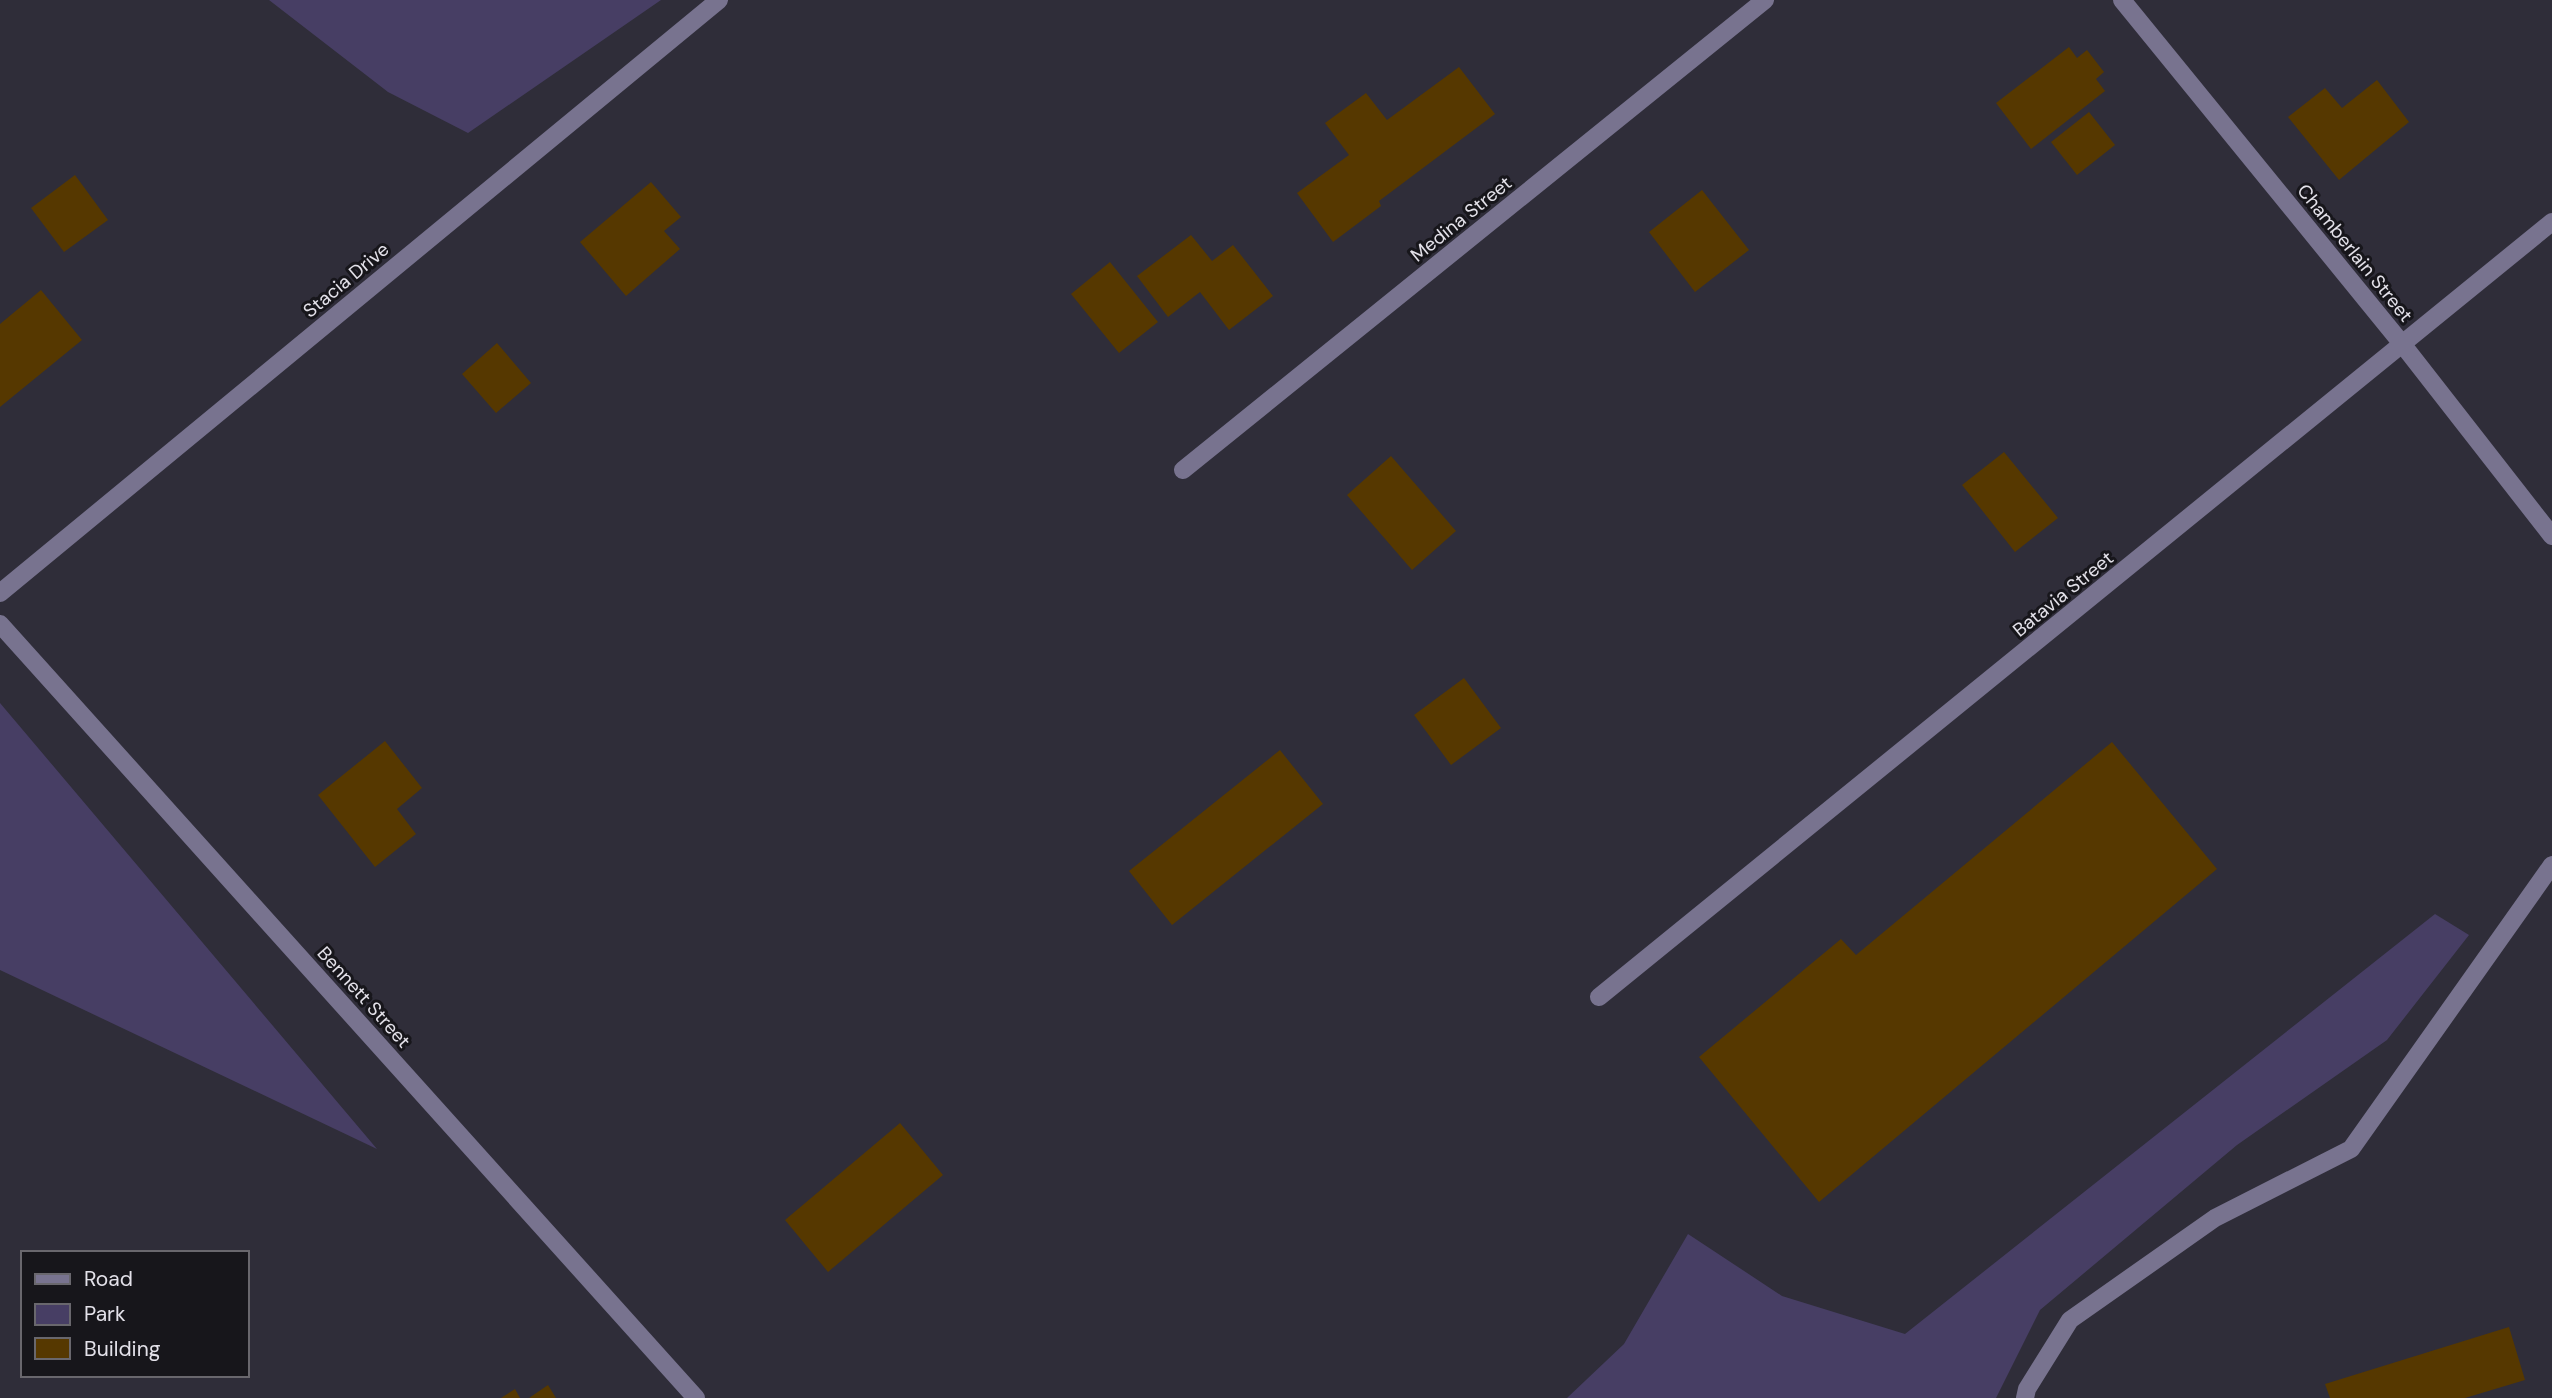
<svg xmlns="http://www.w3.org/2000/svg" width="2552" height="1398" font-family="'DM Sans',sans-serif">
	<style>
		.green { fill: #473e64 }
		.building { fill: #563800 }
		.lines { fill: none; stroke-linecap: round; stroke-linejoin: round }
		.minor { stroke: #78738f; stroke-width: 18 }
		.labels { text-anchor: middle; dominant-baseline: central; stroke-width: 6; stroke-linejoin: round; paint-order: stroke }
		.street-label { font-size: 19px; fill: #e3e1e9; stroke: #17161b }
	</style>
	<rect width="100%" height="100%" fill="#2f2d39"/>
	<path class="green" d="M269,0H661L468,133L388,92Z
		M0,703L377,1149L0,970Z
		M2435,914L2469,935L2387,1040L2237,1145L2040,1310L1996,1398H1567L1624,1344L1688,1234L1782,1296L1905,1334Z"/>
	<path class="building" d="M2069,47L2077,58L2087,50L2104,72L2096,79L2105,91L2031,149L1996,103Z
		M1459,67L1495,114L1379,201L1381,206L1333,242L1297,193L1349,155L1325,123L1366,93L1387,120Z
		M2377,80L2409,122L2339,180L2288,117L2325,88L2342,108Z
		M2089,112L2115,145L2077,175L2051,142Z
		M75,175L108,220L64,252L31,208Z
		M651,182L681,217L664,231L680,249L626,296L580,242Z
		M1702,190L1749,250L1695,292L1649,232Z
		M1191,235L1212,261L1233,245L1273,296L1229,330L1200,292L1168,317L1137,276Z
		M1110,262L1158,322L1119,353L1071,294Z
		M41,290L82,340L0,407V324Z
		M497,343L531,383L496,413L462,374Z
		M2004,452L2058,518L2015,552L1962,485Z
		M1391,456L1456,531L1412,570L1347,495Z
		M1464,678L1501,728L1451,765L1414,715Z
		M385,741L422,788L397,809L416,834L375,867L318,795Z
		M2112,742L2217,869L1819,1202L1699,1057L1841,939L1856,955Z
		M1280,750L1323,804L1172,925L1129,871Z
		M900,1123L943,1175L828,1272L785,1220Z
		M2509,1327L2525,1380L2465,1398H2330L2325,1384Z
		M548,1385L556,1398H529Z
		M515,1389L520,1398H501Z"/>
	<g class="lines">
		<path class="minor" d="M2122,0L2403,345L2552,536
			M1183,470L1765,0
			M0,593L719,0
			M0,624L696,1398
			M1599,997L2552,222
			M2025,1398L2027,1389L2070,1320L2215,1218L2351,1149L2552,865"/>
	</g>
	<g class="labels">
		<g class="street-label">
			<text transform="translate(1461 219) rotate(-39)">Medina Street</text>
			<text transform="translate(2355 253) rotate(51)">Chamberlain Street</text>
			<text transform="translate(346 280) rotate(-40)">Stacia Drive</text>
			<text transform="translate(2063 594) rotate(-39)">Batavia Street</text>
			<text transform="translate(364 997) rotate(48)">Bennett Street</text>
		</g>
	</g>
	<rect x="21" y="1251" width="228" height="126" fill="#17161b" stroke="#69676d" stroke-width="2"/>
	<rect x="35" y="1274" width="35" height="10" fill="#78738f" stroke="#69676d" stroke-width="2"/>
	<text x="84" y="1286" font-size="21" fill="#e3e1e9">Road</text>
	<rect x="35" y="1304" width="35" height="21" fill="#473e64" stroke="#69676d" stroke-width="2"/>
	<text x="84" y="1321" font-size="21" fill="#e3e1e9">Park</text>
	<rect x="35" y="1338" width="35" height="21" fill="#563800" stroke="#69676d" stroke-width="2"/>
	<text x="84" y="1356" font-size="21" fill="#e3e1e9">Building</text>
</svg>
